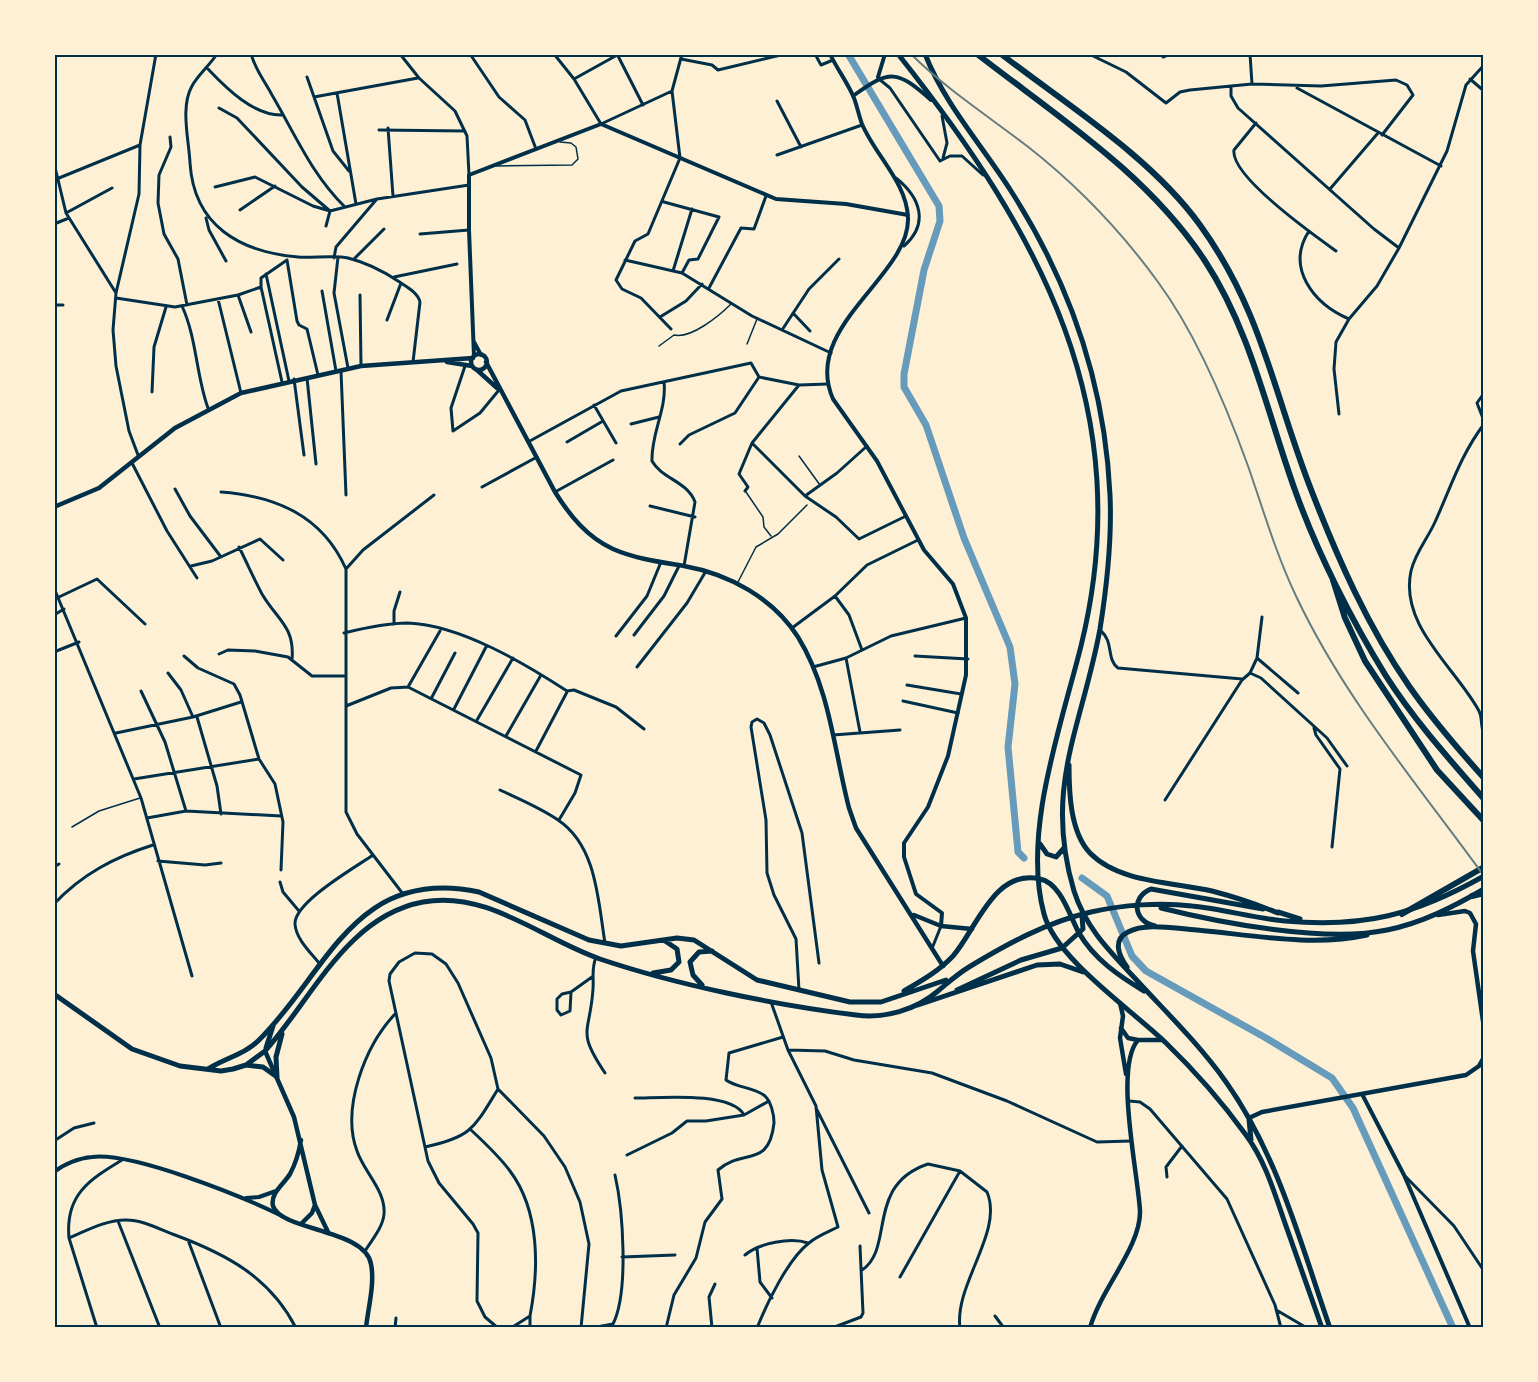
<svg xmlns="http://www.w3.org/2000/svg" width="1538" height="1382" font-family="'DejaVu Sans',sans-serif">
	<style>
		.lines { fill: none; stroke-linecap: round; stroke-linejoin: round }
		.canal { stroke: #669bbc; stroke-width: 7 }
		.service { stroke: #003049; stroke-width: 1.5 }
		.minor { stroke: #003049; stroke-width: 3 }
		.tertiary { stroke: #003049; stroke-width: 4 }
		.secondary { stroke: #003049; stroke-width: 4.5 }
		.primary { stroke: #003049; stroke-width: 5 }
		.motorway { stroke: #003049; stroke-width: 6 }
		.rail { stroke: #657d81; stroke-width: 2 }
		.neatline { fill: none; stroke: #003049; stroke-width: 2 }
	</style>
	<rect width="100%" height="100%" fill="#fdf0d5"/>
	<g class="lines">
		<path class="canal" d="M848,54L939,206L940,221L924,270L904,374V387L926,425L964,538L1010,647L1015,684L1008,747L1018,852L1024,858
			M1082,878L1107,896L1132,956L1146,971L1266,1038L1332,1078L1353,1108L1453,1328"/>
		<path class="service" d="M496,166L572,165L578,159L576,147L571,143L560,142
			M747,344L757,319
			M659,346L674,335C691,339 719,316 731,304
			M799,456L820,485
			M746,492L763,517L764,527L771,536
			M738,582L756,547L778,534L807,505
			M72,827L99,811L140,798"/>
		<path class="minor" d="M146,54L155,56
			M217,54C209,66 197,76 192,86C180,107 189,140 190,163C194,226 240,252 298,257C312,258 337,255 348,258C364,262 383,271 398,281C405,286 418,292 420,302L413,362
			M251,54C256,71 264,80 272,95C295,134 312,175 345,207
			M286,54V55
			M400,54L419,78L455,111L467,136L469,175
			M470,54L499,97L525,120L536,149
			M554,54L574,79L601,124L672,91
			M617,54L643,105
			M815,54L821,65L833,60
			M1089,54L1126,72L1166,103L1180,92L1190,90L1252,84L1321,86L1396,80L1407,85L1413,95L1382,135
			M1250,54L1252,84
			M1163,57L1170,54
			M681,59L712,65L718,70L785,54
			M208,69C226,88 254,116 282,115
			M307,77L333,151L349,171
			M574,79L619,54
			M879,79L890,88L940,161
			M1470,79L1484,91
			M1231,88V96L1238,108L1374,229L1399,248
			M1297,88L1441,166
			M337,93L356,204
			M314,97L418,78
			M777,101L801,147
			M219,108L237,118L302,187L330,211L326,226
			M942,116L947,143L943,158
			M1256,123L1234,150C1230,176 1315,236 1336,251
			M388,128L393,196
			M379,130L465,131
			M170,137L171,147L159,175L158,203L164,234L178,259L187,305
			M777,155L862,125
			M940,161L950,156H962L983,175
			M54,163L66,213L116,293
			M59,178L140,145
			M896,178C921,198 929,224 904,246
			M215,187L255,177L313,206L330,211L377,199L469,185
			M1330,189L1378,133
			M664,202L719,217L698,259L689,260L682,273
			M240,210L275,186
			M66,213L112,188
			M206,218L209,230L226,261
			M54,224L69,218
			M1309,231C1285,268 1314,304 1349,319
			M420,234L469,230
			M338,257L334,293L348,368
			M334,258L336,247L376,200
			M354,259L384,229
			M287,260L297,321L299,325L307,329L318,375
			M625,260L682,273L752,316L831,353
			M673,271L692,209
			M266,274L289,381
			M394,277L457,264
			M261,287L282,382
			M709,288L741,228L754,229L766,196
			M322,291L336,371
			M238,295L251,332
			M360,295L361,366
			M116,298L175,307L238,295L261,287V278L287,260
			M218,299L241,393
			M54,305H63
			M182,306C197,339 196,375 208,408
			M793,313L810,331
			M660,317L686,301L702,284
			M387,320L401,283
			M671,329L641,298L622,289L616,280L635,241L648,234L680,158L672,91L682,54
			M782,330L809,289L839,259
			M465,366L451,408L453,431L480,413L499,390
			M54,368H55
			M341,371L346,495
			M307,378L316,464
			M294,379L304,455
			M664,382C667,409 651,433 652,461C662,479 687,481 695,502L684,566
			M152,392L154,347L166,307
			M1484,393L1477,403L1484,421
			M594,405L616,443
			M1339,414L1334,369L1336,342L1349,319L1377,286L1399,248L1447,151L1466,85L1484,65
			M631,424L659,417
			M1484,424C1460,456 1451,487 1435,522C1428,538 1415,553 1411,571C1399,626 1456,668 1479,711C1483,719 1480,726 1484,733
			M528,442L621,391L751,363L759,377L799,385L828,384
			M567,442L603,421
			M752,443L805,496L836,517L859,539L906,516
			M680,444L689,435L735,413L759,377
			M138,455L129,431L116,366L113,330L116,293L139,194L140,145L156,54
			M132,463L167,531L197,578
			M482,487L537,457
			M175,489L190,516L221,557
			M745,491L748,487L739,474L752,443L799,385
			M221,492C275,496 322,515 346,569V812L357,834L403,894
			M555,492L613,460
			M805,496L837,473L867,446
			M650,506L695,517
			M239,547C247,563 254,579 262,594C277,620 295,626 292,660
			M191,566L212,561L260,539L283,560
			M346,569L363,550L434,495
			M54,588L141,798L192,976
			M835,596L849,615L862,650
			M59,597L97,579L145,624
			M54,615L64,609
			M394,624V611L400,592
			M792,628L835,596L867,565L918,540
			M1101,631C1114,642 1106,659 1118,668L1242,679
			M344,633C364,628 386,623 408,623C460,625 524,663 567,691L574,690L616,707L644,729
			M634,635L664,596L679,566
			M616,636L647,596L661,562
			M54,652L79,642
			M219,654L228,650L255,651L288,657L312,676H344
			M184,656L198,668L234,684L240,695L259,759L275,784L283,822L281,870
			M915,656L968,659
			M846,658L860,732
			M1257,658L1298,693
			M637,667L687,603L706,571
			M813,667L846,658L891,636L966,618
			M168,673L181,690L193,717
			M1250,673L1261,678L1327,738L1347,766
			M907,685L961,694
			M408,687L440,631
			M141,691L165,742L186,811
			M432,697L455,653
			M903,701L958,713
			M346,706L391,688L408,687L581,775L575,793L559,820
			M454,709L486,647
			M197,717L217,786L221,814
			M477,720L513,658
			M1314,728L1316,735L1340,769L1332,847
			M116,733L193,717L241,702
			M833,735L900,730
			M506,736L541,675
			M536,751L567,692
			M134,779L259,759
			M500,790C519,799 541,808 558,820C597,846 598,901 605,943
			M1165,800L1242,680L1250,673L1257,658L1262,617
			M147,818L186,811L281,816
			M158,861L205,865L221,863
			M54,867L59,864
			M280,882L283,892L299,911
			M54,904C82,874 115,857 153,845
			M933,946L941,926
			M596,957C591,970 594,977 593,989C590,1034 576,1030 605,1073
			M319,963C310,952 296,939 295,924C294,902 356,867 373,855
			M799,990L796,939L774,895L767,873L766,820L751,727L752,722L757,719L764,723L770,735L802,833L819,963
			M571,992L570,1011L561,1015L557,1010V999L562,994L571,992L592,977
			M788,1050L825,1051L854,1060L932,1073L1007,1101L1097,1142L1131,1141
			M635,1098C659,1098 731,1091 744,1115
			M1129,1101L1140,1102L1150,1109L1227,1199L1275,1305L1281,1328
			M816,1108L869,1213
			M471,1130C485,1143 499,1156 510,1171C540,1211 539,1269 530,1316L511,1328
			M54,1141L74,1128L94,1123
			M425,1147C472,1137 474,1128 498,1089
			M627,1155L672,1133L687,1121H706L744,1115L769,1101
			M1405,1176L1454,1226L1484,1271
			M1167,1177L1166,1167L1182,1146
			M118,1221L160,1328
			M69,1238C88,1230 106,1220 126,1220C143,1220 159,1229 175,1235C226,1254 270,1277 296,1328
			M188,1240L221,1328
			M757,1248L760,1282L772,1298
			M365,1251C372,1240 383,1227 384,1214C386,1191 364,1172 357,1151C341,1108 365,1046 395,1014
			M745,1255C759,1243 791,1237 808,1243
			M622,1257L675,1255
			M862,1270C895,1248 865,1185 928,1164L960,1171L987,1192C1004,1232 954,1284 960,1328
			M900,1277L960,1171
			M1278,1311L1307,1328
			M995,1316L1004,1328
			M97,1328L69,1238C65,1195 89,1180 122,1160
			M395,1328L396,1318
			M498,1328L485,1317L477,1301L478,1233L473,1224L439,1183L428,1161L389,981L390,974L399,962L415,953L432,954L446,964L458,983L491,1058L498,1089L544,1136L565,1167L580,1202L589,1244L581,1328
			M530,1328V1316
			M591,1328L613,1324C629,1292 623,1210 615,1175
			M666,1328L674,1295L696,1258L705,1222L722,1199L718,1170C743,1148 769,1169 774,1123C774,1114 771,1102 765,1096C754,1087 737,1088 726,1080L729,1053L783,1037
			M712,1328L709,1297L715,1284
			M757,1328C767,1303 788,1259 809,1243C817,1236 828,1232 838,1227L822,1170L816,1106L788,1050L771,1002
			M832,1328L861,1317L863,1313L860,1246"/>
		<path class="tertiary" d="M830,54C837,69 848,83 854,98C857,106 859,116 862,124C875,155 907,183 908,218C910,276 801,327 833,399L877,461L924,550L953,584L966,618V675L948,756L928,807L904,843V857L916,894L942,913L941,926
			M878,77L885,54
			M853,96C890,69 897,70 931,100
			M474,342L481,355
			M474,356L469,230V175L601,124L776,199L846,204L908,215
			M1362,1094L1404,1175L1470,1328
			M54,1172C64,1164 79,1158 92,1157C133,1152 241,1196 280,1215
			M246,1198L259,1197L276,1191"/>
		<path class="secondary" d="M471 362a8 8 0 1 1 16 0a8 8 0 1 1-16 0Z
			M447,362L472,366
			M486,362L555,492C570,516 587,537 613,549C636,559 660,562 684,566C729,574 773,598 798,637C830,689 834,750 849,808L856,828L943,966
			M477,370L497,388
			M54,507L99,488L175,428L241,393L361,366L473,358
			M914,915L941,926L972,929
			M1438,915L1465,911L1470,913L1476,924L1473,951L1484,1028
			M1120,1003L1123,1016L1120,1038L1126,1074
			M1121,1028L1128,1038L1138,1040
			M265,1051L294,1117L315,1205L328,1232
			M1249,1118L1262,1112L1466,1075L1479,1066L1484,1057
			M301,1140C299,1152 296,1163 290,1174C284,1184 270,1193 273,1206C281,1231 365,1229 371,1264C375,1284 368,1308 366,1328
			M301,1224L312,1213L315,1205
			M1090,1328C1100,1290 1141,1247 1140,1211C1138,1173 1114,1067 1138,1040H1162"/>
		<path class="primary" d="M898,54C1040,233 1139,410 1081,646C1061,726 1022,833 1044,914C1056,959 1132,1010 1166,1043C1195,1071 1222,1102 1246,1135C1266,1162 1275,1195 1286,1226C1298,1260 1310,1294 1322,1328
			M925,54C945,105 982,145 1011,191C1070,283 1105,386 1110,495C1112,539 1107,585 1100,629C1082,727 1043,787 1074,891C1087,932 1115,956 1143,987C1172,1018 1202,1048 1226,1082C1278,1155 1301,1245 1330,1328
			M1069,765C1069,792 1070,832 1090,853C1119,883 1174,882 1212,891C1235,897 1256,904 1278,913
			M1040,844L1047,854L1056,857L1064,848
			M1161,908C1221,923 1326,943 1387,930C1422,923 1453,907 1484,889
			M1278,912L1300,919
			M1155,926C1133,921 1131,897 1151,889L1263,909
			M1127,967C1119,956 1112,940 1128,932C1146,922 1177,929 1197,930C1252,935 1312,947 1367,935
			M653,973L671,970L679,962L677,949L665,941
			M702,985L693,975L690,962L699,952L712,951
			M957,990L1021,960L1062,948L1083,929L1082,916
			M904,991C921,981 939,971 953,956C976,930 994,868 1040,879C1061,883 1070,917 1079,933C1094,959 1119,976 1144,991
			M54,994L132,1049L180,1066L221,1071L233,1069L246,1065L265,1051C312,999 347,916 423,902C487,890 542,939 600,959C677,985 775,1005 856,1015C884,1019 916,1010 938,991C949,982 956,975 969,967C1007,944 1047,922 1091,912C1122,905 1160,902 1192,906C1223,909 1253,918 1285,921C1364,928 1415,915 1484,876
			M918,1005L1037,965L1060,964L1083,972
			M266,1048L273,1026
			M246,1065L263,1067L277,1077
			M208,1069C225,1058 244,1055 259,1040C328,972 354,866 479,892L589,940L621,946L677,938L694,940L757,980L850,1002H881L946,980
			M277,1077L276,1057L282,1034
			M1249,1119L1251,1140"/>
		<path class="motorway" d="M977,54C1058,117 1148,174 1205,261C1251,331 1268,416 1296,493C1318,554 1352,621 1386,676C1414,720 1450,760 1484,799
			M1001,54C1067,105 1151,157 1200,225C1263,312 1274,396 1312,492C1338,559 1368,627 1409,686C1432,719 1458,749 1484,778
			M1333,580L1345,618L1365,661L1437,770L1484,821
			M1472,896L1484,893
			M1402,914L1484,867"/>
		<path class="rail" d="M911,54C946,89 988,116 1027,146C1077,185 1121,231 1158,282C1197,335 1226,405 1248,466C1263,509 1276,554 1296,596C1344,698 1418,785 1484,876"/>
	</g>
	<rect width="1538" height="1382" fill="none" stroke="#fdf0d5" stroke-width="111"/>
	<rect x="56" y="56" width="1426" height="1270" class="neatline"/>
</svg>
